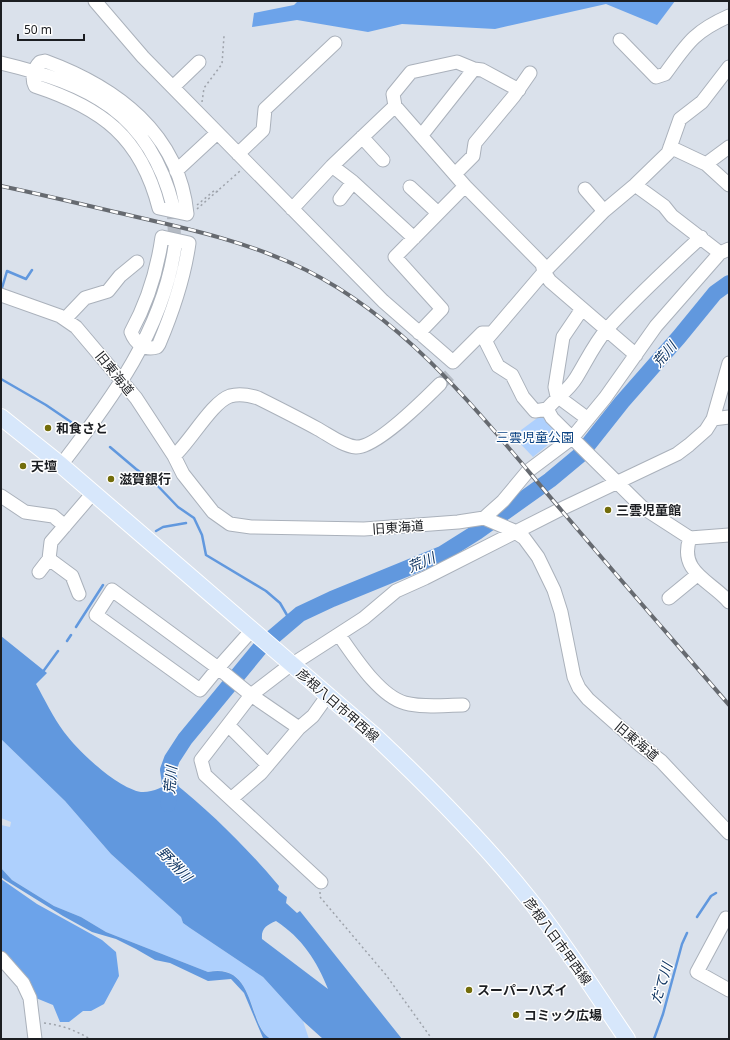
<svg xmlns="http://www.w3.org/2000/svg" width="730" height="1040" font-family="'Noto Sans','Noto Sans JP',sans-serif">
	<style>
		.green { fill: #aed0fd }
		.forest { fill: #6ca3ea }
		.water { fill: #6198de; fill-rule: evenodd }
		.lines { fill: none; stroke-linecap: round; stroke-linejoin: round }
		.stream { stroke: #6198de; stroke-width: 2.5 }
		.river { stroke: #6198de; stroke-width: 16 }
		.minor-tunnel { stroke: #b4bac3; stroke-width: 13; stroke-dasharray: 13 6; stroke-linecap: butt }
		.minor-casing { stroke: #aab1bb; stroke-width: 15 }
		.major-casing { stroke: #fff; stroke-width: 18 }
		.path { stroke: #9ea3ab; stroke-width: 1.5; stroke-dasharray: 2 3; stroke-linecap: butt }
		.minor { stroke: #fff; stroke-width: 13 }
		.major { stroke: #d7e7fb; stroke-width: 16 }
		.rail-casing { stroke: #666a70; stroke-width: 4 }
		.rail { stroke: #fff; stroke-width: 2.5; stroke-dasharray: 8; stroke-linecap: butt }
		.poi-dot { fill: #736d0b; stroke: #fff; stroke-width: 1.5 }
		.labels { text-anchor: middle; dominant-baseline: central; stroke-width: 3; stroke-linejoin: round; paint-order: stroke }
		.street-label { font-size: 13px; fill: #1c1e22; stroke: #fff }
		.poi-label { font-size: 13px; font-weight: bold; fill: #1c1e22; stroke: #fff; text-anchor: start }
		.park-label { font-size: 13px; fill: #0a4282; stroke: #fff }
		.water-label { font-size: 14px; font-style: italic; fill: #0e3461; stroke: #fff }
	</style>
	<rect width="100%" height="100%" fill="#dae1eb"/>
	<path class="green" d="M544,413L565,431L533,457L513,436Z
		M1,739L65,801L111,854L181,917L183,923L190,928L263,977L303,1021L309,1039H271C248,1027 256,961 208,972L106,932L81,917L54,906L12,880L1,868V825L10,827L11,822L1,818Z"/>
	<path class="forest" d="M298,1H675L657,25L606,4L495,29L402,24L368,32L297,20L252,27L254,13L294,5Z
		M1,879L37,904L102,940L116,952L119,976L104,1004L91,1011H83L69,1022H60L53,1005L31,996L1,955Z"/>
	<path class="water" d="M1,636L47,673L36,684C45,700 53,717 64,732C78,751 117,788 141,792C152,793 164,786 173,782C212,813 247,848 279,886L278,890L287,897L286,903L297,913L300,911L402,1039H323L303,1021L263,977L190,928L183,923L181,917L111,854L65,801L1,739ZM276,921C302,938 317,961 328,989L262,939C261,928 267,925 276,921Z
		M1,868L12,880L54,906L81,917L106,932L208,972C257,962 247,1027 271,1039L263,1038L244,993L231,979L208,981L170,963L155,960L136,949L116,939L92,932L63,916L5,880L1,877Z"/>
	<g class="lines">
		<path class="stream" d="M2,288L7,271L26,279L32,270
			M1,379L46,405L71,422
			M110,447L136,469L155,483L178,507L194,518L202,535L206,555L266,591L280,603L291,622
			M156,531L163,527L186,523
			M76,627L103,585
			M67,641L71,635
			M42,673L58,651
			M697,917L711,896L716,893
			M654,1039L663,1014L682,944L687,933"/>
		<path class="river" d="M168,804L171,790L168,770L172,759L185,739L260,648L300,614L332,599L442,554L477,532L550,480L580,455L622,402L679,337L715,293L729,283"/>
		<path class="minor-tunnel" d="M173,206L175,246
			M440,384L453,372"/>
		<defs>
			<path id="minor" d="M95,1L143,57L383,301L453,362L482,333H491
				M620,40L656,77L665,74C687,44 693,32 729,16
				M45,61C116,87 179,133 187,214L159,208C141,137 102,108 35,86C31,78 34,68 40,62Z
				M1,63C89,84 149,112 173,206
				M474,69L482,70L519,90
				M173,87L199,62
				M421,136L474,69L457,62L411,72L393,94L395,106L465,186L542,264L544,272L550,281L636,355
				M362,137L383,160
				M670,147L706,164L729,185
				M238,154L263,130L265,109L335,43
				M706,164L729,147
				M332,166L353,182L414,238
				M176,171L217,133
				M455,174L473,156L475,143L514,96L530,73
				M635,185L664,206L672,216L720,253
				M410,187L438,213
				M585,189L604,211
				M340,199L353,182
				M292,209L332,166L395,106
				M162,237L189,243C184,279 173,311 159,344L157,347C145,351 135,343 131,332C148,301 157,272 162,237Z
				M701,237C669,267 636,297 607,329C594,344 586,362 576,378C568,391 557,397 547,409L552,418L642,507L690,538L729,535
				M1,295L60,316L76,327L136,398L174,456L183,474L213,512L230,524L251,527L364,529L458,522L484,518L512,530L524,538L538,557L554,590L561,612L574,677L579,688L588,699L640,745L661,761L729,833
				M582,309L563,337L555,387L557,396L588,419
				M65,319L85,298L108,291L120,276L137,262
				M419,333L442,309L395,257L465,186
				M485,340L498,366L512,375L523,397L535,411L547,409
				M486,340L544,272L604,211L635,185L668,153L680,119L702,102L729,67
				M713,419L729,417
				M174,456C190,442 212,402 230,396C240,393 249,395 258,398C278,408 298,418 318,429C329,435 343,446 356,447C376,448 425,399 440,384
				M61,465C112,399 163,330 175,246
				M1,496L25,512L53,516L65,526
				M484,518L503,501L528,471L572,438L605,398L656,326L720,253L729,249
				M690,538C678,572 711,581 729,602
				M49,559L72,576L79,594
				M39,572L49,559L51,542L93,493
				M669,598L697,575
				M251,631L218,668L112,590L96,615L200,690L218,668L251,695L299,728
				M339,635C354,656 379,696 405,703C423,708 445,705 463,705
				M228,725L268,765
				M231,799L261,773L299,728L313,716L328,695
				M321,882L205,775L201,760L251,695L285,669L364,618L396,591L425,578L561,509L677,454L689,445L706,430L713,419L729,363
				M726,918L697,972L729,990
				M1,958L23,983L30,998L35,1039"/>
			<path id="major" d="M1,417L61,465L375,736C429,787 482,840 529,899C565,944 595,992 627,1039"/>
		</defs>
		<use href="#minor" class="minor-casing"/>
		<use href="#major" class="major-casing"/>
		<path class="path" d="M202,102L204,88L222,64L224,36
			M197,205L215,190L218,192
			M197,209L240,171
			M320,892V897L386,975L432,1039
			M44,1023C61,1025 75,1030 90,1039"/>
		<use href="#minor" class="minor"/>
		<use href="#major" class="major"/>
		<defs>
			<path id="rail" d="M1,186C39,194 77,203 115,212C180,227 245,240 306,270C412,323 486,422 562,511C617,576 673,640 729,705"/>
		</defs>
		<use href="#rail" class="rail-casing"/>
		<use href="#rail" class="rail"/>
	</g>
	<g class="poi-dot">
		<circle cx="48" cy="428" r="4"/>
		<circle cx="23" cy="466" r="4"/>
		<circle cx="111" cy="479" r="4"/>
		<circle cx="608" cy="510" r="4"/>
		<circle cx="469" cy="990" r="4"/>
		<circle cx="516" cy="1015" r="4"/>
	</g>
	<g class="labels">
		<g class="street-label">
			<text transform="translate(115 373) rotate(51)">旧東海道</text>
			<text transform="translate(398 527) rotate(-4)">旧東海道</text>
			<text transform="translate(338 705) rotate(41)">彦根八日市甲西線</text>
			<text transform="translate(637 741) rotate(40)">旧東海道</text>
			<text transform="translate(558 941) rotate(54)">彦根八日市甲西線</text>
		</g>
		<g class="poi-label">
			<text x="56" y="428">和食さと</text>
			<text x="31" y="466">天壇</text>
			<text x="119" y="479">滋賀銀行</text>
			<text x="616" y="510">三雲児童館</text>
			<text x="477" y="990">スーパーハズイ</text>
			<text x="524" y="1015">コミック広場</text>
		</g>
		<g class="park-label">
			<text x="535" y="437">三雲児童公園</text>
		</g>
		<g class="water-label">
			<text transform="translate(664 354) rotate(-50)">荒川</text>
			<text transform="translate(421 562) rotate(-23)">荒川</text>
			<text transform="translate(170 780) rotate(-85)">荒川</text>
			<text transform="translate(175 864) rotate(46)">野洲川</text>
			<text transform="translate(661 983) rotate(-73)">だて川</text>
		</g>
	</g>
	<rect width="730" height="1040" fill="none" stroke="#1c1e22" stroke-width="4"/>
	<path d="M18 34v6h66v-6" fill="none" stroke="#1c1e22" stroke-width="2"/>
	<text x="24" y="34" font-size="12" fill="#1c1e22" stroke="#ffffff" stroke-width="3" paint-order="stroke">50 m</text>
</svg>
